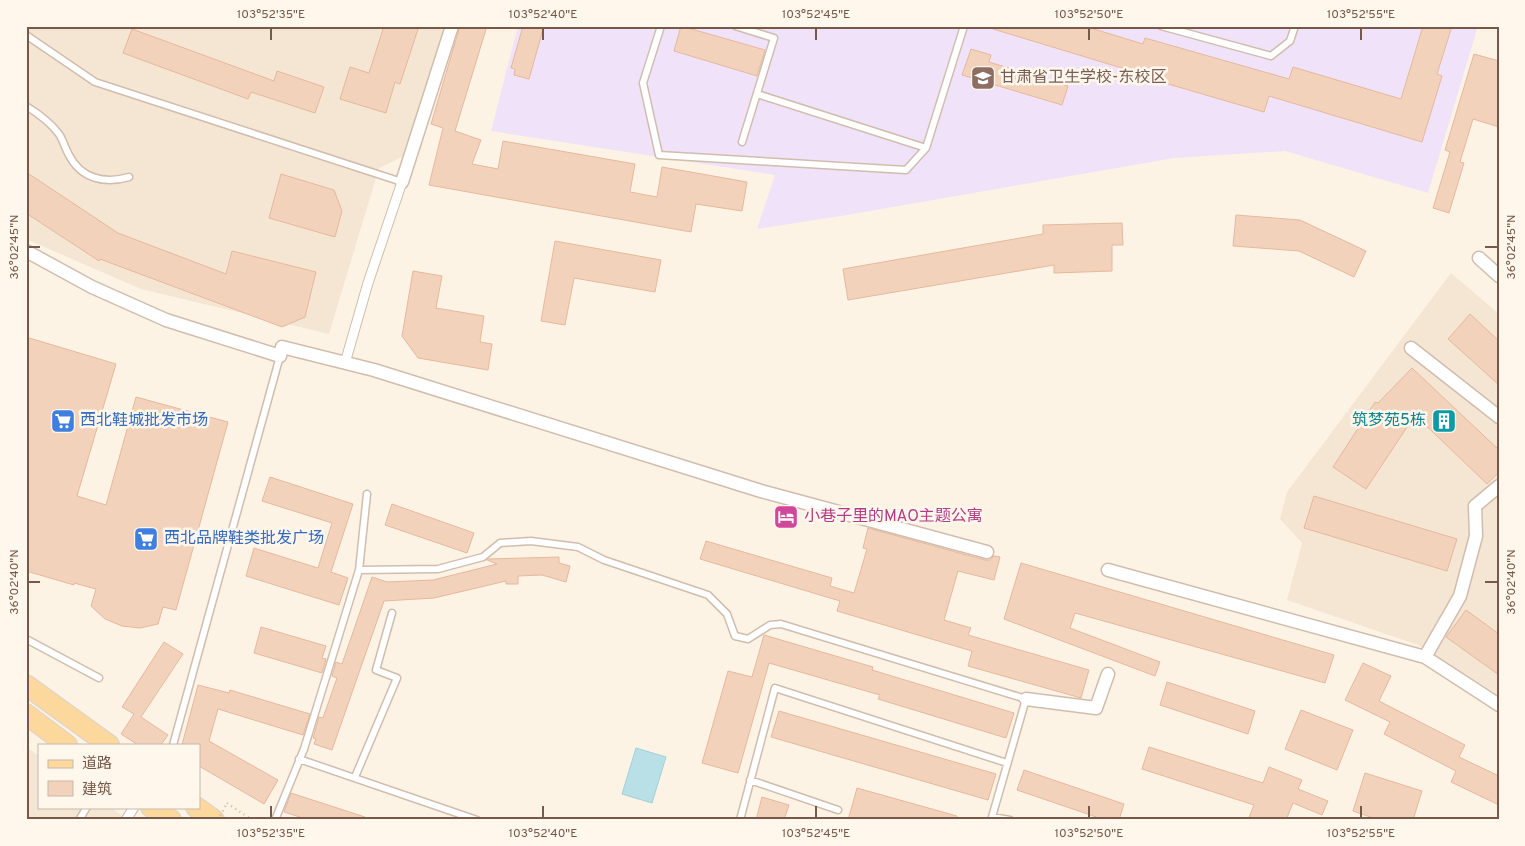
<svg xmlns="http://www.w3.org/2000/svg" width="1525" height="846" font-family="Overpass,'Noto Sans SC',sans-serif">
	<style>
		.residential { fill: #f5e5d3 }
		.education { fill: #f0e2f9 }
		.water { fill: #b9e0e7; stroke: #9fd0d9 }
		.building { fill: #f3d2bc; stroke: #e6b89c }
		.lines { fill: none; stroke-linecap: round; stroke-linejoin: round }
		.service-casing { stroke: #d1bdad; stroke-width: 9 }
		.pedestrian-casing { stroke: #d1bdad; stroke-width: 11 }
		.minor-casing { stroke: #d1bdad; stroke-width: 15 }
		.primary-casing { stroke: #dbd4d0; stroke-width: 22 }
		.path { stroke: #d8b59f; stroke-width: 2.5; stroke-dasharray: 1 4; stroke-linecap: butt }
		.service { stroke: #fff; stroke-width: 6 }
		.pedestrian { stroke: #fff; stroke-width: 9 }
		.minor { stroke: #fff; stroke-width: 12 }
		.primary { stroke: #fcd89c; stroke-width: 20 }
		.path-bridge { stroke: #d8b59f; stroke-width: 2.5; stroke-dasharray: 1 4; stroke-linecap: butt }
		.ticks { fill: none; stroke: #765949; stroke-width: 2 }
		.labels { text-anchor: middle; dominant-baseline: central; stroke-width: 5; stroke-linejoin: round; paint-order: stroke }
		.education-label { font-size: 16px; fill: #785e54; stroke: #fff7ec; text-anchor: start }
		.shop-label { font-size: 16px; fill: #366cbe; stroke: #fff7ec; text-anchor: start }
		.culture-label { font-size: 16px; fill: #0d838f; stroke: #fff7ec; text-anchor: end }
		.hotel-label { font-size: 16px; fill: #b23c85; stroke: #fff7ec; text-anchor: start }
		.neatline { fill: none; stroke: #765949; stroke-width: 2 }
		.ticks-label { font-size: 12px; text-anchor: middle; fill: #765949 }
	</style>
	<rect width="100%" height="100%" fill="#fdf3e5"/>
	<path class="residential" d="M26,26H448L408,154L379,168L329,334L141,289L26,239Z
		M1451,273L1499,314V695L1418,645L1287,600L1302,543L1280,519L1287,492Z
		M26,747L39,756V807H110L128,820H26Z"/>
	<path class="education" d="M518,26H1478L1428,193L1285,151L1174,158L841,216L757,229L775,175L491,131Z"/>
	<path class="water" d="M636,748L666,757L652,803L622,794Z"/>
	<path class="building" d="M384,26H419L400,84L395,82L386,113L340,99L350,67L369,73Z
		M460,26H487L455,131L481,140L472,164L498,169L503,141L635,164L630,192L657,197L662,167L747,182L742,211L696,204L691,232L429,185L443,128L431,124Z
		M523,26H544L529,79L514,75L515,69L511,68Z
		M681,26L765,50L757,76L674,51Z
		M994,26H1084L1143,44L1145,38L1289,79L1293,67L1401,99L1423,26H1452L1437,74L1442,76L1422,142L1269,96L1264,112L1134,74L1135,72L993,29Z
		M132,29L274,81L277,71L324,87L315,113L251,92L248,99L123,53Z
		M971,49L991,55L989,62L1068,86L1062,105L962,75Z
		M1474,54L1499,61V127L1473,119L1460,162L1464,163L1449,213L1433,208L1450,152L1445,150Z
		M26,172L118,233L226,274L232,251L316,272L305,317L282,327L100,259L99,261L26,213Z
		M281,174L334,190L342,211L335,237L269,218Z
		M1236,215L1300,220L1366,251L1354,277L1299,251L1233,246Z
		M1122,223L1123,245H1112V271L1054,273V265L848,300L843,269L1043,234V225Z
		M555,241L661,260L655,292L574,278L565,325L541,321Z
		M413,271L442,276L436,308L484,316L480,342L492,344L488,370L418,358L402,336Z
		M1470,314L1499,341V385L1448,339Z
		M26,337L116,364L77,496L106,505L136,397L228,422L176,610L163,607L158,624L140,628L122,626L105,619L91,606L96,589L74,583V585L26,571Z
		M1412,368L1499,450V472L1487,484L1415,415L1366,489L1333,467L1375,402L1378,403Z
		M270,477L353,504L331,572L348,578L339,605L246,576L254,548L318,568L332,523L262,501Z
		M1314,496L1457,539L1447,571L1304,528Z
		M392,504L474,533L467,553L385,525Z
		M868,528L985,560H990L994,556L1000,557L994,580L958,571L944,620L971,628L968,635L1089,670L1081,698L968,666L972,651L837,611L840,601L700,559L706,541L832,578L830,586L854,593L867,549L863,548Z
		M559,557V563L570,566L566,582L542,575L518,576V584H506V581L434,598L384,601L332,750L314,744L316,739L313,738L319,717L323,718L337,678L332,676L336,662L342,664L372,577L387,582L433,580L497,564L487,560L488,559Z
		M1021,563L1334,655L1325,683L1075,613L1070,628L1160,662L1155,676L1004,619Z
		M1466,610L1499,634V675L1446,637Z
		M261,627L326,646L322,658L326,659L322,673L254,653Z
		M764,635L873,667L872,670L1014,713L1006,738L878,699L880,695L769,663L738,773L702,763L728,671L752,677Z
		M164,642L183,654L141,717L168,735L161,745H138L121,734L134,714L122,707Z
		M1363,663L1391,676L1379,701L1465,745L1459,757L1499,776V805L1451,782L1456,771L1384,734L1390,722L1345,700Z
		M1167,682L1255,711L1248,734L1160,705Z
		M198,685L229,693L230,690L310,714L303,735L218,709L209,741L278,780L264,804L199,766V745H182Z
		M1301,710L1353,730L1337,770L1285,749Z
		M779,711L996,774L988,800L771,737Z
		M1149,747L1263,783L1269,767L1302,780L1298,789L1328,801L1322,815L1293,803L1286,820H1248L1254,805L1142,769Z
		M1024,770L1124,804L1119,820H1105L1017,790Z
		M1365,773L1422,791L1413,820H1379L1353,811Z
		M857,788L957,816L956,820H848Z
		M291,793L365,817V820H309L284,812Z
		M762,797L789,805L784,820H756Z"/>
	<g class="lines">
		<defs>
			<path id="service" d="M661,26L643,83L659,155L906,170L926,148L964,26
				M735,26L774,38L742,142
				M1161,26L1271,56L1290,41L1295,26
				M26,35L95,82L402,182
				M757,94L926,148
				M26,106C39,114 50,122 59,134C63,140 65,148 69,155C81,179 105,184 129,177
				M359,570L438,569L483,557L500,543L531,541L578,547L604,560L708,595L727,614L735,636L748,639L770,625L781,624L1026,699L992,817L1010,820
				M26,639L99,678
				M173,745L280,356
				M299,759L477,820
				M355,777L397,678L376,670L392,613
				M750,780L838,810
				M79,820L87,807
				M275,820L304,749L359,570L367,494
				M740,820L775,688L1007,763"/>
			<path id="pedestrian" d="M345,363L368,283L402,182
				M126,820L134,807"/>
			<path id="minor" d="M402,182L452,26
				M26,251L92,287L166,320L280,356L282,347L374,370L761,491L987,552
				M1479,258L1499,276
				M1411,348L1499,417
				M1108,570L1425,657L1499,705
				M1425,657L1460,596L1476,536L1475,506L1499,486
				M1026,699L1096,708L1108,674"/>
			<path id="primary" d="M26,685L109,745
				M26,714L67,745
				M151,807L171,820
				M196,807L214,820"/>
		</defs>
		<use href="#service" class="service-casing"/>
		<use href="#pedestrian" class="pedestrian-casing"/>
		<use href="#minor" class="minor-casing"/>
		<use href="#primary" class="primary-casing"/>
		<path class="path" d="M227,803L252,820"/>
		<use href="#service" class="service"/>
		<use href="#pedestrian" class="pedestrian"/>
		<use href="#minor" class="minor"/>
		<use href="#primary" class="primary"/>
		<path class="path-bridge" d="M218,820L227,803"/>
	</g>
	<path class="ticks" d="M271,28V40M543,28V40M816,28V40M1089,28V40M1361,28V40M28,247H40M1485,247H1498M28,582H40M1485,582H1498M271,806V818M543,806V818M816,806V818M1089,806V818M1361,806V818"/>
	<defs>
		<symbol id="university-square" viewBox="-11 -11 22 22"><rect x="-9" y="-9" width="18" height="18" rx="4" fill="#8d6e63" stroke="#fff7ec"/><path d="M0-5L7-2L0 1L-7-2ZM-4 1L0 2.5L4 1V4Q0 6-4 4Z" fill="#fff"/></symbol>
		<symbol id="supermarket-square" viewBox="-11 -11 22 22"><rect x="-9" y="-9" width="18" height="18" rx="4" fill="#3f7fe0" stroke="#fff7ec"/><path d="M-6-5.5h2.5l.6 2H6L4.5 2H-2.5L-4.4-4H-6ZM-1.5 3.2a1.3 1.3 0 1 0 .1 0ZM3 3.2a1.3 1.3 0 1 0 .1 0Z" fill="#fff"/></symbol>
		<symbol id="building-square" viewBox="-11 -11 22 22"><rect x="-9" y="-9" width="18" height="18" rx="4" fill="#0f9aa8" stroke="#fff7ec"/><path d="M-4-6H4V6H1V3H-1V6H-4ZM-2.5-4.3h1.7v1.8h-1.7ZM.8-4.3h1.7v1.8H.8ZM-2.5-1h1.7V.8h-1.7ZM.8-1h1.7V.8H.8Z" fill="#fff"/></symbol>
		<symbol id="hotel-square" viewBox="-11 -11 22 22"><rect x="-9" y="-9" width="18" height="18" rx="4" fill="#d1479c" stroke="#fff7ec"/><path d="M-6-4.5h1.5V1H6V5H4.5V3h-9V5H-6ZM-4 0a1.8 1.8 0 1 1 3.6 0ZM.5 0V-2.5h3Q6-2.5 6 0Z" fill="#fff"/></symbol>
	</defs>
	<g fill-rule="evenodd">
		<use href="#university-square" x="969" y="64" width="28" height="28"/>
		<use href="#supermarket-square" x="49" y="407" width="28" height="28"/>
		<use href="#building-square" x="1430" y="407" width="28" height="28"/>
		<use href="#hotel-square" x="772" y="503" width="28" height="28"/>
		<use href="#supermarket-square" x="132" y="525" width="28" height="28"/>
	</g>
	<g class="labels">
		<g class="education-label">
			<text x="1000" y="78">甘肃省卫生学校-东校区</text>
		</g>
		<g class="shop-label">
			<text x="80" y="421">西北鞋城批发市场</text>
			<text x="164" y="539">西北品牌鞋类批发广场</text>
		</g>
		<g class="culture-label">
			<text x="1426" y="421">筑梦苑5栋</text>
		</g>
		<g class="hotel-label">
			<text x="804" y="517">小巷子里的MAO主题公寓</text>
		</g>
	</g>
	<rect width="1525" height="846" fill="none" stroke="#fff7ec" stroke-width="55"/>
	<rect x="38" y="744" width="162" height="65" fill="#fff7ec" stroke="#c8b8ab"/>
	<rect x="48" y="760" width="25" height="8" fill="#fcd89c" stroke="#c8b8ab"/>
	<text x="82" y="768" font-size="15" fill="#765949">道路</text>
	<rect x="48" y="781" width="25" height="15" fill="#f3d2bc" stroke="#c8b8ab"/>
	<text x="82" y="794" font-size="15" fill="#765949">建筑</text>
	<rect x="28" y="28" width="1470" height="790" class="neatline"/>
	<g class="ticks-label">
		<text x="271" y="18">103°52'35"E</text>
		<text x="543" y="18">103°52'40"E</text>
		<text x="816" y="18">103°52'45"E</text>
		<text x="1089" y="18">103°52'50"E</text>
		<text x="1361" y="18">103°52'55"E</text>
		<text transform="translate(14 247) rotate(-90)" y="4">36°02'45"N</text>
		<text transform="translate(1511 247) rotate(-90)" y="4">36°02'45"N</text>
		<text transform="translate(14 582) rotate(-90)" y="4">36°02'40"N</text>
		<text transform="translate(1511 582) rotate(-90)" y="4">36°02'40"N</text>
		<text x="271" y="837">103°52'35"E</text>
		<text x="543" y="837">103°52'40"E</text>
		<text x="816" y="837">103°52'45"E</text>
		<text x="1089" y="837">103°52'50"E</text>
		<text x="1361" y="837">103°52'55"E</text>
	</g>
</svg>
